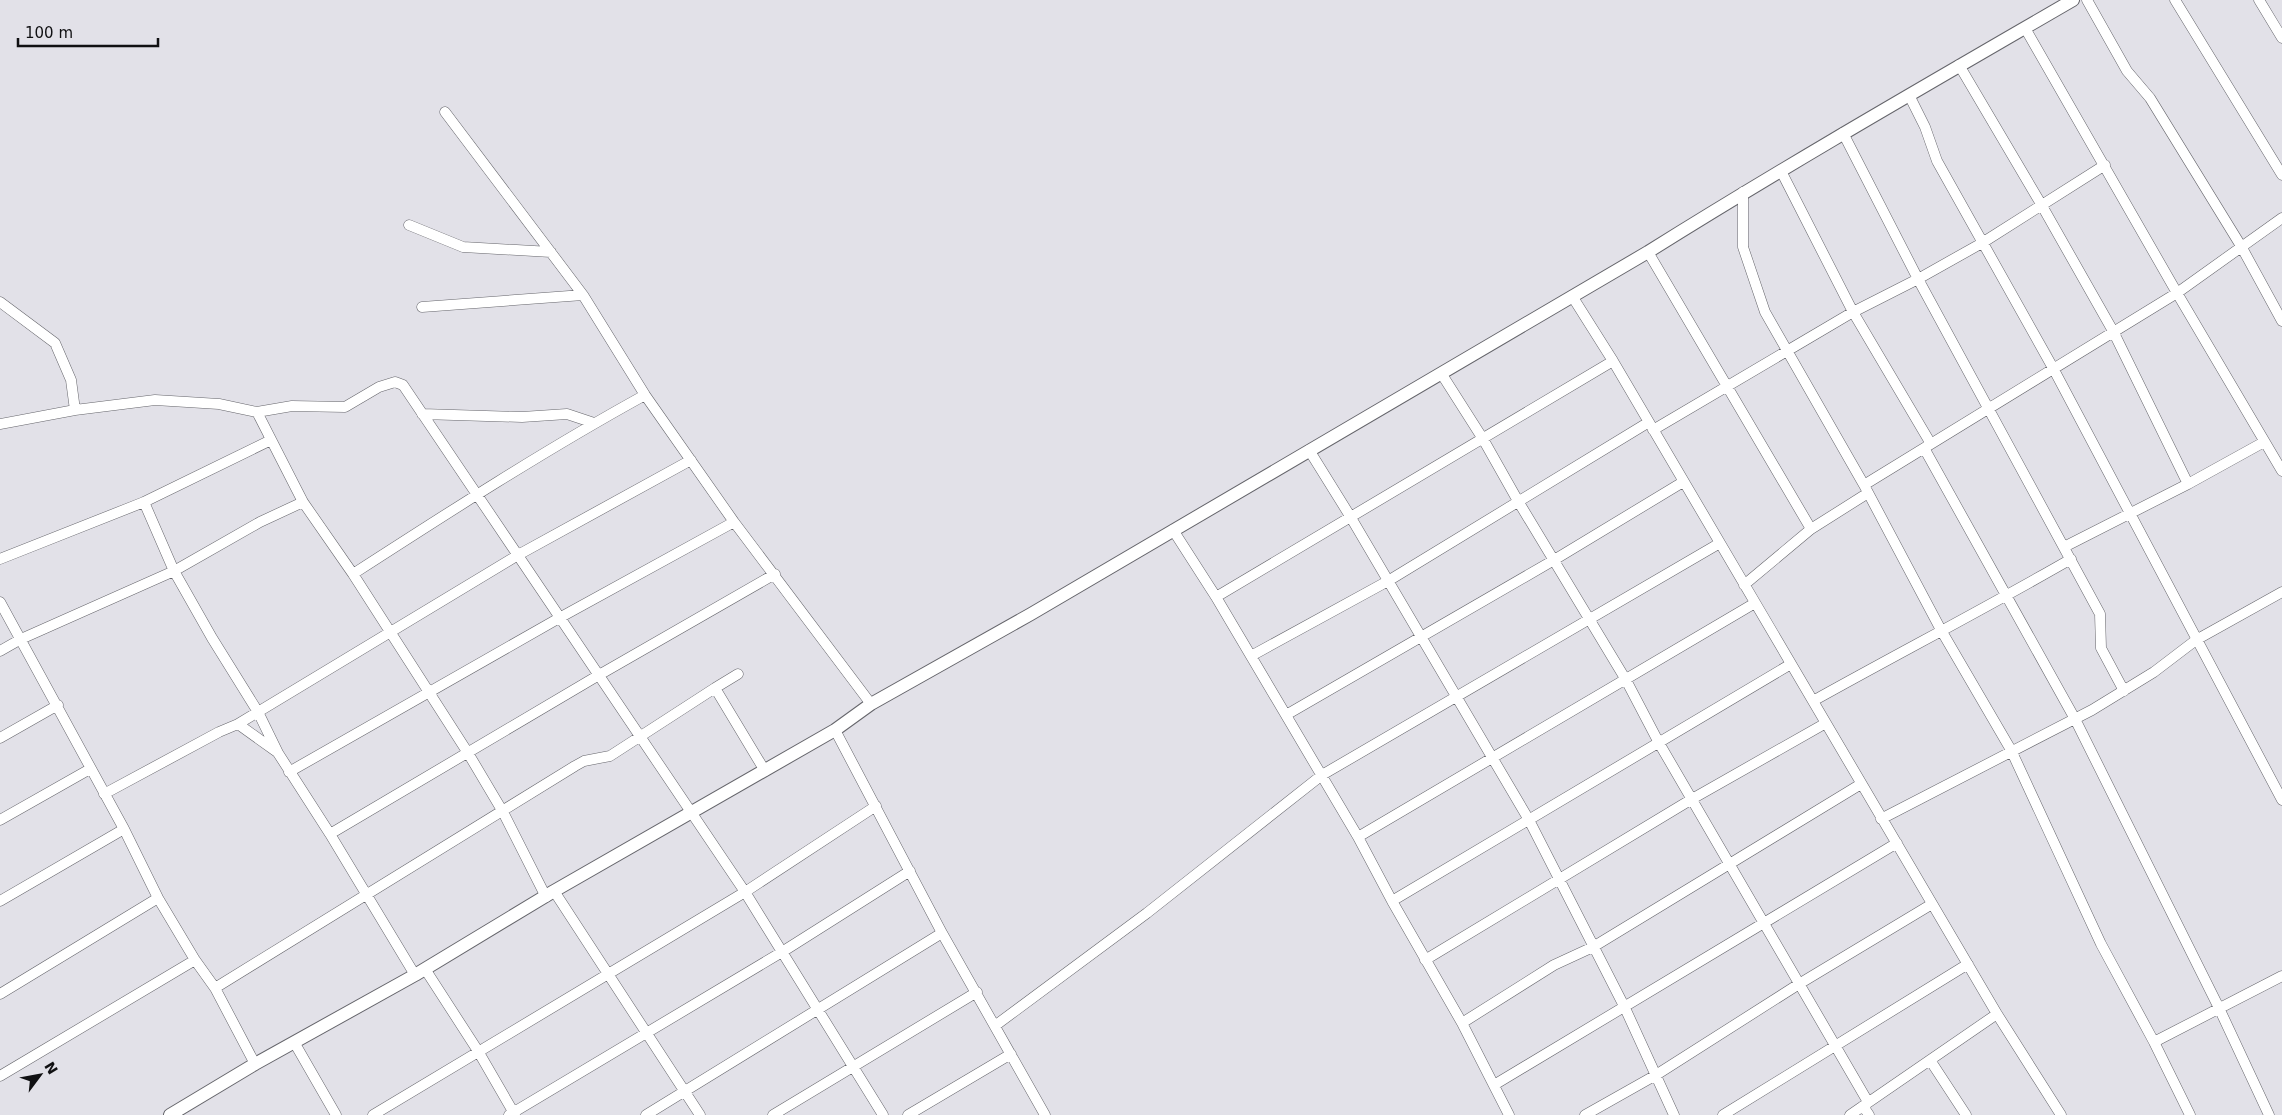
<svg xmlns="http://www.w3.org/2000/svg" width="2282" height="1115" font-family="'DejaVu Sans',sans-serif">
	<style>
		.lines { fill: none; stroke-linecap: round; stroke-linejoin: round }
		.minor-casing { stroke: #65656b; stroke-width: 11 }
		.tertiary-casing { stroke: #65656b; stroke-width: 14 }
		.minor { stroke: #fff; stroke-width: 10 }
		.tertiary { stroke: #fff; stroke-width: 12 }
	</style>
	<rect width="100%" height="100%" fill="#e2e1e8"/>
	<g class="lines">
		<defs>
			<path id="minor" d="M2087,0L2127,71L2150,98L2241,246L2282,321
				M2175,0L2282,175
				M2259,0L2282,38
				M2025,28L2177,293L2282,471
				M1959,65L2041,204L2113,331L2188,484L2064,547
				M1909,95L1925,127L1937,161L2053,368L2282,800
				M445,112L583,295L645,395L734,522L871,704
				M1843,133L1918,279L2100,614L2101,648L2124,691
				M1781,171L1853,312L1931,444
				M1743,192V247L1765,312L1864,485L1941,630L2011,750L2101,944L2154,1042L2190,1115
				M409,225L463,247L551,252
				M1648,252L1811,529
				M1572,296L1613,361L1997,1014L2061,1115
				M0,302L55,343L71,380L75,410
				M422,307L583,295
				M1441,373L1483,439L1518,501L1626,680L1659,743L1868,1102
				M257,412L292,406L345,407L379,387L395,382L403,385L745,892L883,1115
				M422,414L522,417L567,414L594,423
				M0,424L75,410L155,400L219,404L257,412L303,502L353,574L468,753L503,812L546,897
				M1653,430L1853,312L1918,279L1982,243L2105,165
				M1924,448L2075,719L2219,1008L2269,1115
				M1309,450L1350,516L1529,820L1625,1008L1674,1115
				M2188,484L2264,442
				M1864,485L2177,293L2282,218
				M144,502L174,571L212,638L258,712L278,753L330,834L415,975
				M1173,530L1216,597L1358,837L1392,901L1462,1023L1509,1115
				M0,559L144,502L271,440
				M353,574C449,512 545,450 645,395
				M1744,585L1811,529L1868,493
				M1216,597L1613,361
				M0,602L124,829L158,898L195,960L215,988L255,1064
				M0,651L21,639L174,571L260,522L303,502
				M1251,656L1388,581L1649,422
				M715,688L738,674
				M1813,701C1899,653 1986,608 2071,559
				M1286,715L1554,560L1683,482
				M238,724L277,752
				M835,730L942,933L1045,1115
				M0,738L58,705
				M289,772L561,617L734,522
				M104,794L219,732L238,724L518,555L691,460
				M1881,819L2092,710L2154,672L2196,640L2282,592
				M0,820L90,769
				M330,834L599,675L775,574
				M1358,837L1755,603
				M554,891L700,1115
				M0,901L124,829
				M1392,901L1791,664
				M1425,960L1692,799L1826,723
				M425,969L478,1051L515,1115
				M215,988L575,766L584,761L610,756L715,688L765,771
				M0,994L158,898
				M1462,1023L1554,965L1593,947L1861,784
				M996,1025L1147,913L1322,775L1720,543
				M294,1042L336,1115
				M2154,1042L2282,976
				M1930,1060L1966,1115
				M0,1076L195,960
				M1494,1085L1897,843
				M1863,1106L1869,1115
				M373,1115L745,892L876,806
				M509,1115L782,952L910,871
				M646,1115L942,933
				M773,1115L977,992
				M908,1115L1011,1054
				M1585,1115L1656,1075L1799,984L1932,904
				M1723,1115L1968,964
				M1850,1115L1997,1014"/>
			<path id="tertiary" d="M170,1115L255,1064L415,975L554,891L835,730L871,704L1031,614L1648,252C1787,165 1930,83 2073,0"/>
		</defs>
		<use href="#minor" class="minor-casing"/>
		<use href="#tertiary" class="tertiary-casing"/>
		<use href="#minor" class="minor"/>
		<use href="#tertiary" class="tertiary"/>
	</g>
	<g transform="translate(40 1075) rotate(58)" stroke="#e2e1e8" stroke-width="4" paint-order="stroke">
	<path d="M0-4L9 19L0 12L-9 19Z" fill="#101012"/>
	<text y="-8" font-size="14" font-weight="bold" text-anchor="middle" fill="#101012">N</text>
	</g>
	<path d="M18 38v8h140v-8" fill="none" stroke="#101012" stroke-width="2.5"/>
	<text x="25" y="38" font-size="15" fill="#101012" stroke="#e2e1e8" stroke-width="4" paint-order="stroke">100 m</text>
</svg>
